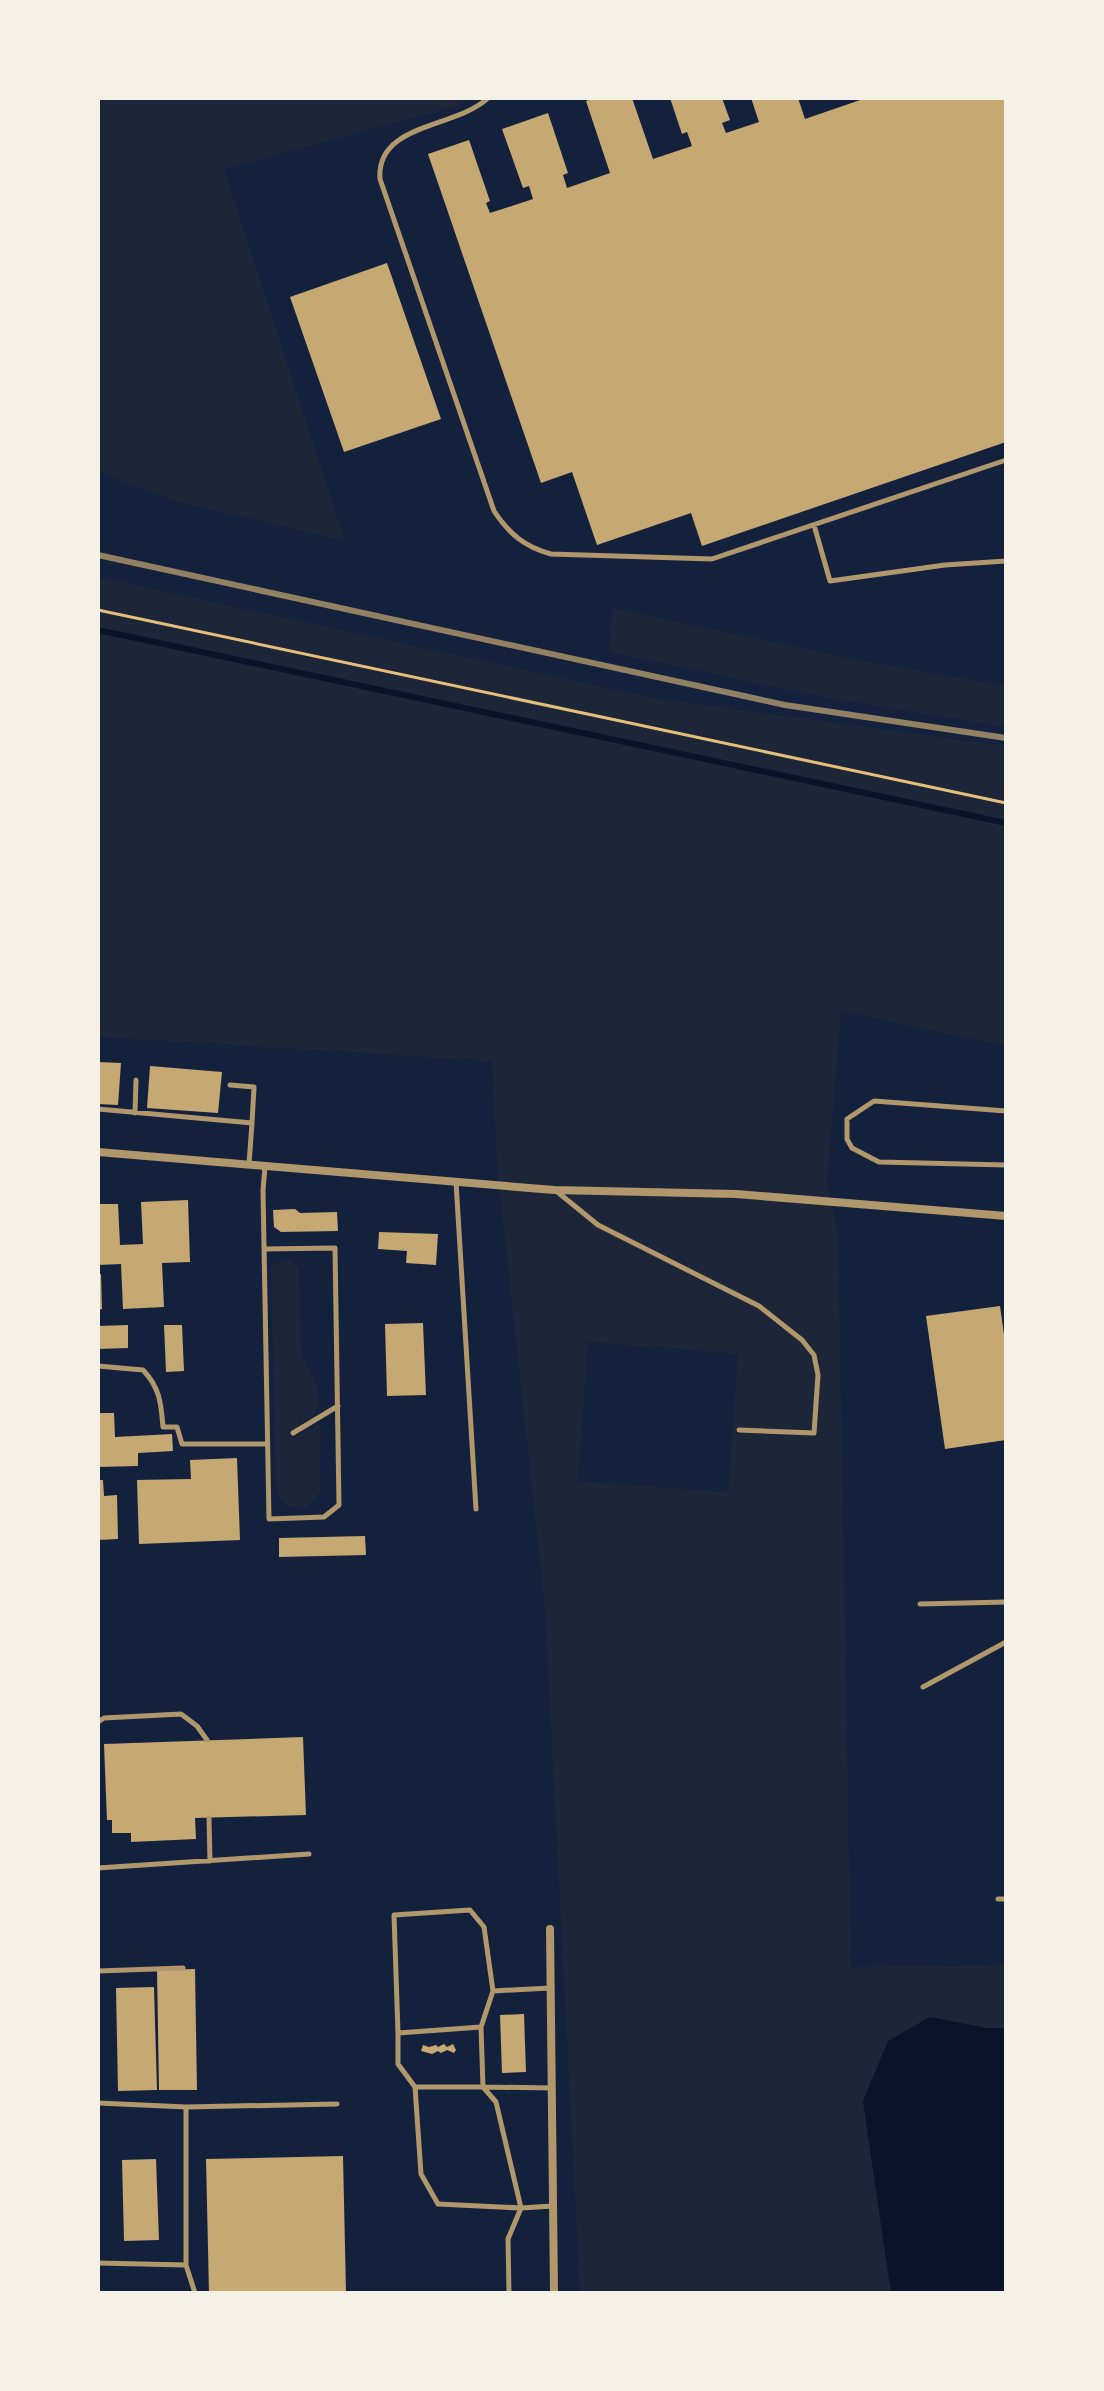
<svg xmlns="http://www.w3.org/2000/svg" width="1104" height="2391" font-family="'Golos Text',sans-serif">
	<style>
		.green { fill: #1d2539; fill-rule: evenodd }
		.water { fill: #0b132b }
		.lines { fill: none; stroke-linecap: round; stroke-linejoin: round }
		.stream { stroke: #0b132b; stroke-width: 6 }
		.building { fill: #c6a872 }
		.path { stroke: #e5c07b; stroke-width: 3 }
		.service { stroke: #b1986c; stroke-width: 5 }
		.minor { stroke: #b1986c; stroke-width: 8 }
		.rail { stroke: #918062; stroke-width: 6 }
	</style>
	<rect width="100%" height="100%" fill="#14213d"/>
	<path class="green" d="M98,98H470L457,106L224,169L345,541L179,502L98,472Z
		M98,577L654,698L1006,746V1046L841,1011L827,1183L838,1235L851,1967L1006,1965V2028H987L863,2101L891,2293H580L545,1609L497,1165L492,1061L98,1037ZM588,1342L738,1354L728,1492L578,1481Z
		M612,608L858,660L1006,686V727L829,698L609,652Z
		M281,1261H292L299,1270L301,1352L318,1388L319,1405L313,1416L288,1432L292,1439L318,1424L320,1426V1492L307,1508L286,1506L279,1497L276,1487L271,1271L274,1264Z"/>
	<path class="water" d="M930,2017L987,2028H1006V2293H891L863,2101L888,2041Z"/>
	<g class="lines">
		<path class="stream" d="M98,630L1006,823"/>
	</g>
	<path class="building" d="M594,98H632L653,159L692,146L687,132L682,134L670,98H722L730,120L722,123L726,133L759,122L751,98H798L805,119L866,98H1006V442L702,546L691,513L597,545L572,472L541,483L428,154L469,140L490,201L486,203L490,213L533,199L529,186L523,188L502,129L548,113L568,173L563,175L567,188L610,173L586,101Z
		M387,263L441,419L344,452L290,297Z
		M98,1062L121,1063L118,1105L98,1104Z
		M150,1066L222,1072L218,1113L147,1108Z
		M188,1200L190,1262L162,1263L164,1307L123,1309L121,1264L98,1265V1204H118L120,1245L143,1244L141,1202Z
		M295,1209L300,1213L337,1212L338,1231L281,1232L274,1227L273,1210Z
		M379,1232L438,1234L436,1265L406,1263L407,1251L378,1249Z
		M98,1274H101L102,1309L98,1310Z
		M1000,1306L1006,1349V1440L945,1449L926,1316Z
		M423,1323L426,1395L387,1396L385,1324Z
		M128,1325V1348L98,1349V1326Z
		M164,1325H182L184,1371L166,1372Z
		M98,1413H114L115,1437L172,1434L173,1451L138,1453V1466L98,1467Z
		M237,1458L240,1540L139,1544L137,1480L191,1479L190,1460Z
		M98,1480H103L104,1496L117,1495L118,1539L98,1540Z
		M365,1536L366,1555L279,1557V1538Z
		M303,1737L306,1815L195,1818L196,1839L131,1842V1833H112V1820H107L104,1744Z
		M195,1969L197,2090H159L157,1970Z
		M154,1987L157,2090L118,2091L116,1988Z
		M524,2014L526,2072L502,2073L500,2015Z
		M444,2044L447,2047L453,2044L456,2050L454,2053L447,2050L441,2053L438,2051L432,2054L421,2051L423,2045L429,2047L436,2045L438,2047Z
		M343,2156L346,2292L209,2293L206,2159Z
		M156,2159L159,2240L124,2241L122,2160Z"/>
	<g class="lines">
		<path class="path" d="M98,610L1006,803"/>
		<path class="service" d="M488,98C455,129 376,123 380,179L494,511C509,534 525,547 551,554L712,559L1006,460
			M814,525L830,581L945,565L1006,561
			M230,1085L254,1087L252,1123
			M98,1109L252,1123L249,1164
			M1006,1111L874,1101L847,1119V1139L852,1148L879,1162L1006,1165
			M135,1113L136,1080
			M456,1182L476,1509
			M555,1190L598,1225L759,1306L802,1340L814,1355L818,1375L814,1433L739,1430
			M264,1249L335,1248L339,1505L324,1517L269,1519L263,1190L265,1167
			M98,1366L143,1370C160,1388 161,1403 163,1427H177L182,1444H265
			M293,1433L338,1406
			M920,1604L1006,1602
			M923,1687L1006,1642
			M98,1722L104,1718L181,1714L197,1726L207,1740
			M209,1818L210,1861
			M98,1868L309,1854
			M998,1899H1006
			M98,1971L183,1968
			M550,1988L493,1991L481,2027L398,2033V2064L415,2087H483L496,2102L521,2208L553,2206
			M481,2027L483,2087L552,2088
			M398,2033L394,1915L470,1910L484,1927L493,1991
			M415,2087L421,2174L438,2204L521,2208L508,2239L509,2293
			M98,2103L186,2107L337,2104
			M186,2107V2265
			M98,2263L186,2265L195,2293"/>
		<path class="minor" d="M98,1152L554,1190L736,1194L1006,1216
			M550,1929L554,2293"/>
		<path class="rail" d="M98,555L785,705L1006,738"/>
	</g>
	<rect width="1104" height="2391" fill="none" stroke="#f6f1e7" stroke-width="200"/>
</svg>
